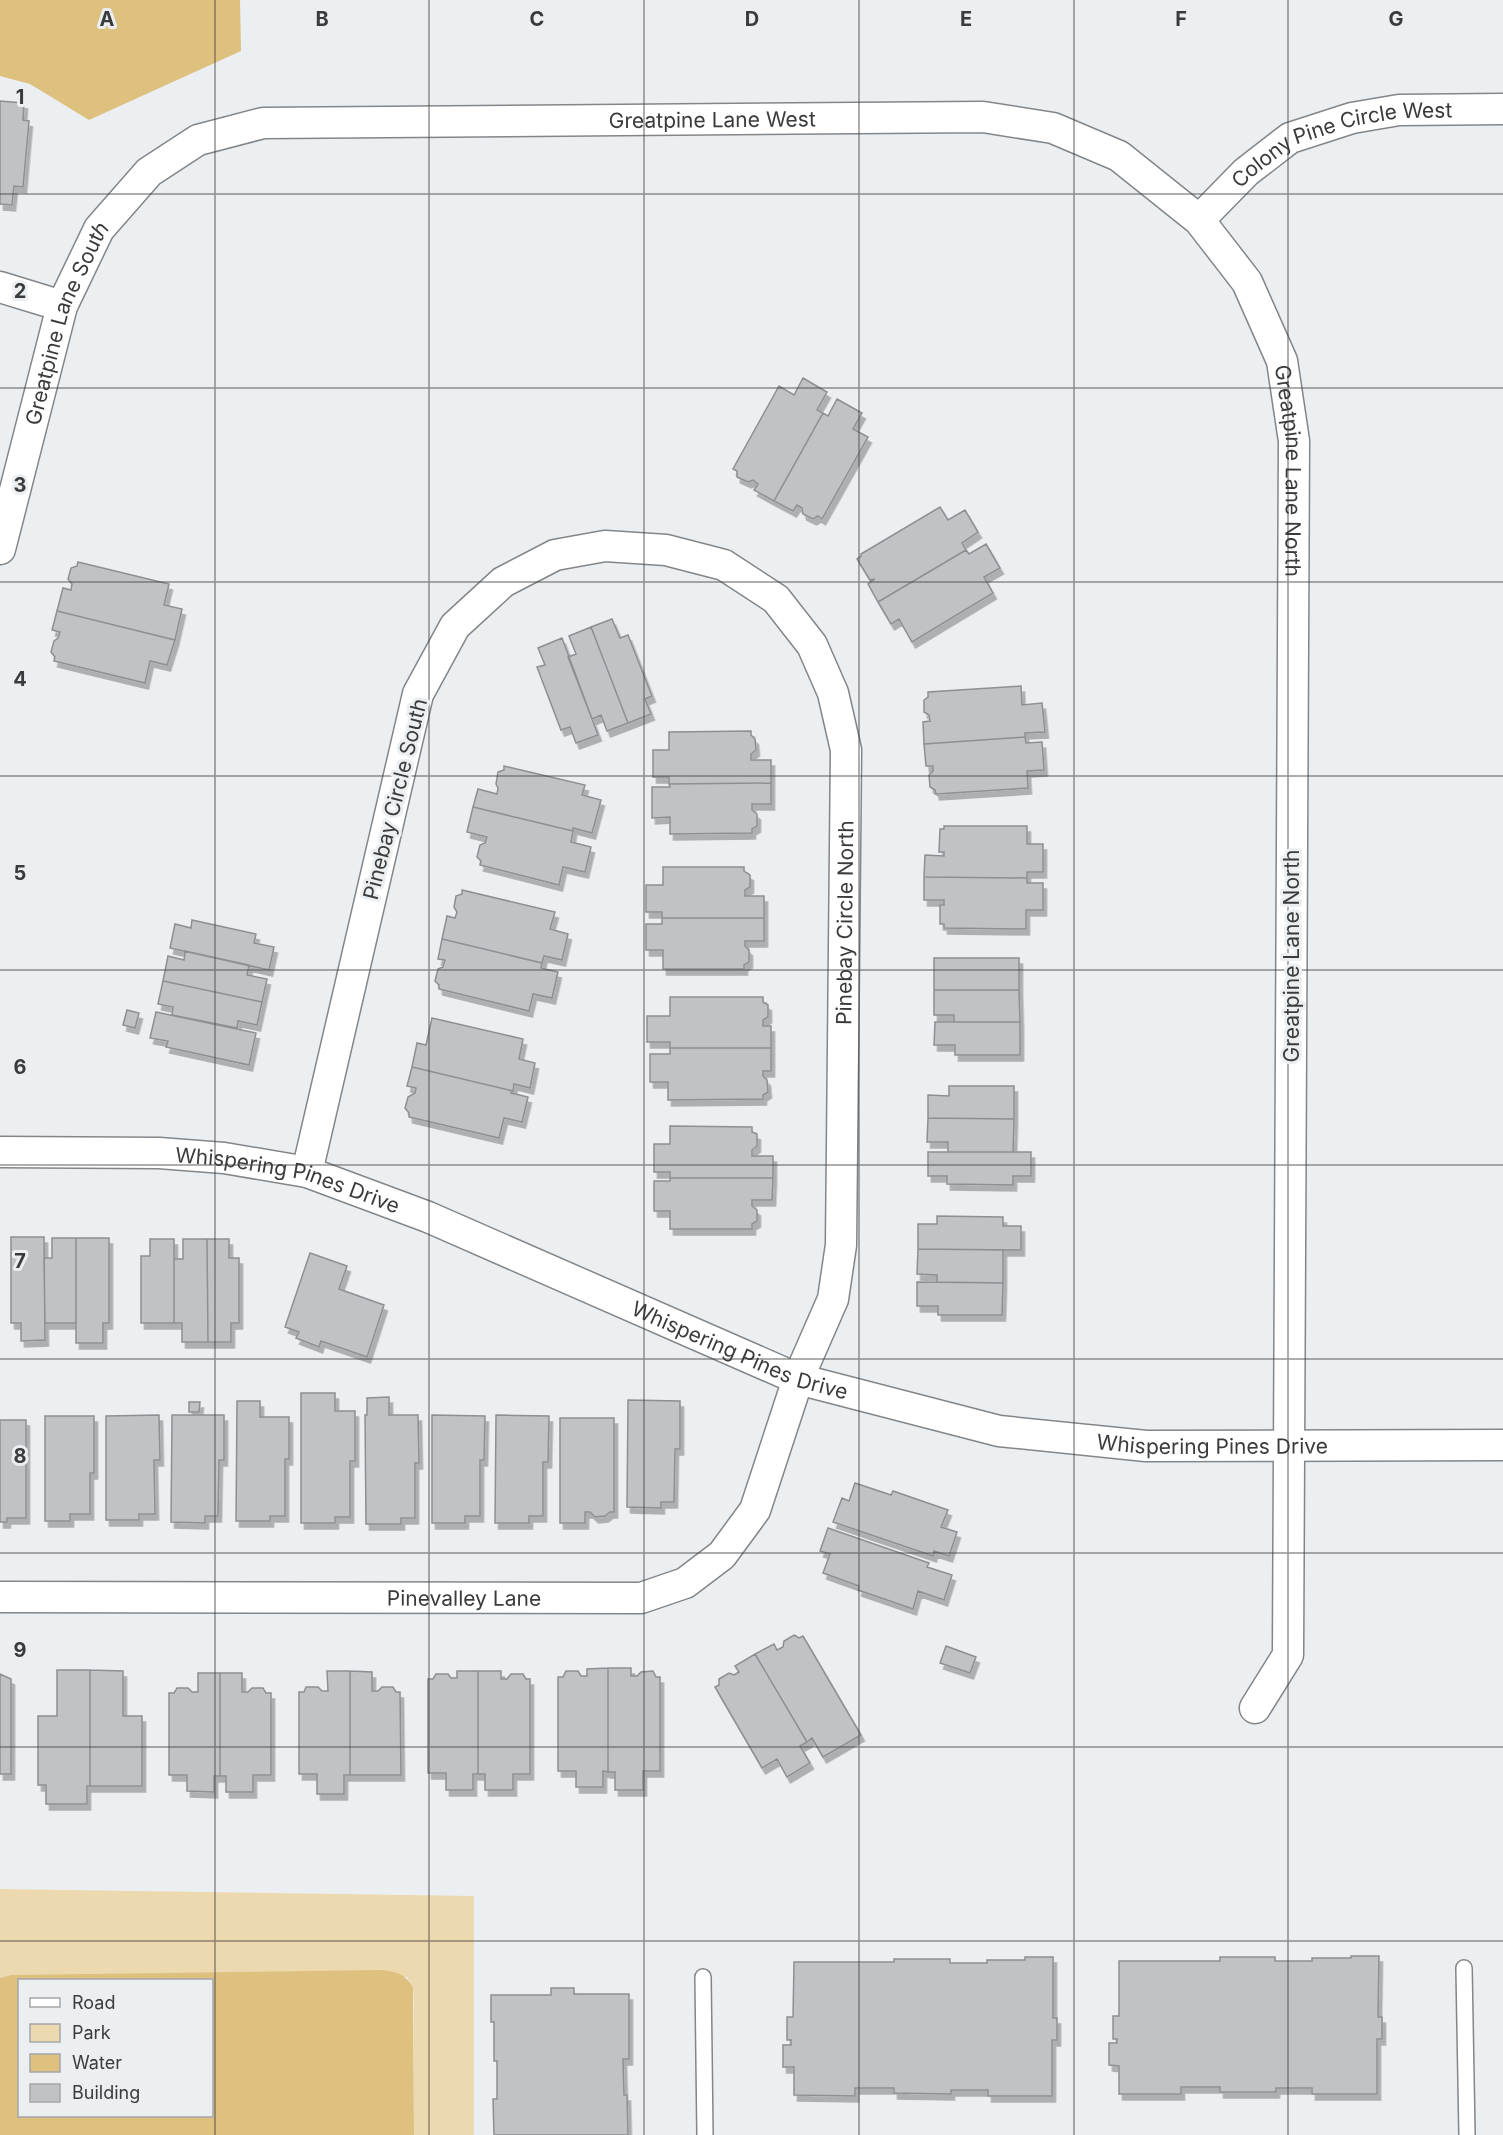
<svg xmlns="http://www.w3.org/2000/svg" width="1503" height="2135" font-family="Inter,sans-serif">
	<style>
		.green { fill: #ecd9b0 }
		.water { fill: #dec07f; fill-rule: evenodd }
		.building { fill: #c0c3c6; stroke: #8d9093; stroke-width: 1.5; filter: url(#shadow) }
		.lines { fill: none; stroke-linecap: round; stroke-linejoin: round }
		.service-casing { stroke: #838689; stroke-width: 18 }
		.minor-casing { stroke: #838689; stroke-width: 33 }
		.service { stroke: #fff; stroke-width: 15 }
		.minor { stroke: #fff; stroke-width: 30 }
		.grid { fill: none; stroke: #3a3b3d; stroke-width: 1.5; stroke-opacity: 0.55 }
		.labels { text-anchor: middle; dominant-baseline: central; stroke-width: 6; stroke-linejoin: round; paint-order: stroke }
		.street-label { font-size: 21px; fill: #3a3b3d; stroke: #eceff2 }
		.grid-label { font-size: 20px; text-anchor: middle; font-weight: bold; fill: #3a3b3d; stroke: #eceff2; stroke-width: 6; stroke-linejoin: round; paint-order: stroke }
	</style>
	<defs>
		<filter id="shadow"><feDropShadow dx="3.5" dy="6" stdDeviation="0" flood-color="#0004"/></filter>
	</defs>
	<rect width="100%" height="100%" fill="#eceff2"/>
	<path class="green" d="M0,1889L474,1896V2135H414V1999L413,1987L407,1977L11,1975L0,1978Z"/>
	<path class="water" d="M0,0H240L241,51L89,120L30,84L0,76Z
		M383,1970C397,1972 405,1974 413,1987L414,2135H0V1978L11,1975ZM212,1980V2116H20V1980Z"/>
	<path class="building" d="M0,101L24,103L23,120L29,121L23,187L14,186L12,205L0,204Z
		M803,378L827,392L817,410L823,413L774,501L754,490L758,484L753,480L748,482L737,477V471L733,469L779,386L794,395Z
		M837,399L862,413L853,429L868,437L822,519L818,516L813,519L803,514L802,508L797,505L793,511L774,501L823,413L828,416Z
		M940,507L948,520L965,510L978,532L962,543L966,550L878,602L868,584L875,579L870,580L857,559L861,556V554Z
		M986,544L1000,568L984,577L993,593L912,642L899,619L891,624L878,602L966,550L969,554Z
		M78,562L169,584L164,605L182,609L175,640L57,611L63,588L71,590L72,584L68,579L71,568L77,566Z
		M57,611L175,640L167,665L150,661L145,683L54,661L55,657L51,652L54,641L58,638L60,632L52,630Z
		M612,619L620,638L628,635L652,696L645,699L651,714L628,723L591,627Z
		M591,627L628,723L607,731L601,715L592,719L568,657L576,654L569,636Z
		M562,638L598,735L576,743L570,727L561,730L537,667L545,665L538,648Z
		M1021,686L1022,705L1042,703L1045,732L1025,733V737L924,744L923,722L930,721L929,715L924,712V700L928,697V692Z
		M751,731V735L755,739L756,750L751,754V760H771V783L669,784V777H653V750H669V732Z
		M1025,737L1026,743L1042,742L1044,770L1027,771L1028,788L936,794L935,790L930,787L929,775L933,771V766H926L924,744Z
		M504,766L585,785L582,795L601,800L592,833L573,828V831L473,807L478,789L497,794L498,788L496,784L498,772L504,770Z
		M771,783V804H752V810L757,814V826L752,829V833L670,834V817L652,818V787H670L669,784Z
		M473,807L573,831L571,842L591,847L585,872L563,867L559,885L480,865L481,861L477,857L480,845L485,843L487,837L467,832Z
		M944,826H1027V844H1043V872H1027V878L924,877L925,855L944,856V852H939L940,829H944Z
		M663,867H744V871L750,875V887L745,890V896H764V918H662V912H646V885H663Z
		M924,877L1027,878V883H1043V910H1026V929L944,928V924H940V905H944V900H924Z
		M462,890L555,912L550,929L568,934L562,960L544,956L542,963L442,939L447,916L455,918L457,912L454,907L456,896L462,894Z
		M662,918H764V941H745V946L749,950V962L744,965V969H663V950H646V924H662Z
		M192,920L256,934L254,943L274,947L269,970L170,948L175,924L191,928Z
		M442,939L542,963L541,968L558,972L552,998L533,994L529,1011L439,989V985L435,981L438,969L443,967L445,960L438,959Z
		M185,951L249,965L247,975L267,979L262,1002L163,981L168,956L184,960Z
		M934,958H1019V990H934Z
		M163,981L262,1002L257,1025L238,1021L237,1028L172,1015L173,1007L158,1004Z
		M934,990H1019L1020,1022H954V1015H934Z
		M670,997H763V1002L768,1005V1017L763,1020V1026H771V1048H670V1042H647V1016H670Z
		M127,1010L139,1013L135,1028L123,1025Z
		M156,1012L256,1033L249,1065L166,1047L168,1041L150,1038Z
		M432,1018L523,1039L519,1059L535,1063L530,1088L514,1084L513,1091L412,1067L417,1043L426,1045Z
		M935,1022H1020V1055H955V1045H934Z
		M670,1048H771V1071H763V1076L767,1080L768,1092L763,1095V1099L668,1100V1082H650V1054H670Z
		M412,1067L513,1091L511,1093L528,1097L522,1122L504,1118L499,1138L409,1117V1113L405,1108L408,1097L415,1093L416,1088L407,1086Z
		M949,1086H1014V1119L928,1118V1095L949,1096Z
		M928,1118L1014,1119L1013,1152H948V1142H927Z
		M670,1126L752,1127V1132L757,1134V1146L752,1150V1156H773V1178H670V1172H654V1144H670Z
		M928,1152H1031V1176H1013V1185L947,1184V1176H928Z
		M670,1178H773L772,1200H752V1206L757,1210V1221L752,1224V1229H670V1211H654V1181H670Z
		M937,1216L1003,1217V1226H1021V1250L918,1249V1224H937Z
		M11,1237H44L45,1340L21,1341V1323H11Z
		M52,1238H76V1323H45L44,1258H52Z
		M76,1238H109V1323H103V1343H76Z
		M150,1239H174V1323H141V1256H150Z
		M183,1239H207L208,1342H182V1323H174V1259H183Z
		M207,1239H229V1258H239V1323H231V1342H208Z
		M918,1249L1003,1250V1283L937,1282V1275L917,1274Z
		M310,1253L347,1266L339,1289L384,1305L367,1357L321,1341L319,1347L296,1338L299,1332L285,1327Z
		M917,1282L1003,1283L1002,1315H938V1306H917Z
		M301,1393H335V1411H355V1461H350V1517H335V1523H301Z
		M389,1397V1415H418L419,1463H415V1518H401V1524H366L365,1415H367V1398Z
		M628,1400L680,1401V1449H675L674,1502H661V1508L627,1507Z
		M237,1401H260V1417H289V1459H285V1516H270V1521H236Z
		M189,1402H200L199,1412H189Z
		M159,1415L160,1460H154L155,1514H139V1520H106V1416Z
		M172,1415H224V1460H219L218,1516H205V1523L171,1522Z
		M432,1415L485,1416L484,1460H480V1516H465V1523H432Z
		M496,1415L549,1416L548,1462H543V1516H529V1523H495Z
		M45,1416H94V1473H90V1514H70V1521H45Z
		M560,1418H614V1512H610L605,1516L595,1517L590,1512H585V1523H560Z
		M0,1420H26V1518H7V1522H0Z
		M855,1483L891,1495L893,1491L948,1510L941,1527L957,1532L949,1556L934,1551L933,1556L833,1522L842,1498L849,1501Z
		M828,1528L929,1563L927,1567L952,1575L944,1600L918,1591L913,1609L858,1590L859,1586L823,1573L830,1554L820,1551Z
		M794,1635L799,1638L803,1636L861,1735L823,1757L812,1738L807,1742L755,1654L774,1644L777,1650L783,1647L784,1641Z
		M946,1646L976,1657L970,1673L940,1663Z
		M755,1654L807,1742L800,1746L810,1763L787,1777L777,1759L762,1768L715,1687L719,1685V1679L729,1673L734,1675L739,1672L735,1666Z
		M608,1668H631V1676H637L641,1672L653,1671L656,1677H660V1771H643V1790H615V1772H608Z
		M608,1668V1772L603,1771V1787H576V1771H558V1677H563L566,1671H578L581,1676H587V1669Z
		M57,1670H90V1786H87V1804H46V1785H38V1716H57Z
		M90,1670L123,1671V1716H142V1786H90Z
		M327,1671H350V1775H344V1794H317V1774H299V1692H304L306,1687H318L322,1691H328Z
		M350,1671L372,1672V1691H378L382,1687H393L396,1692H400L401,1775H350Z
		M457,1671H478V1774H473V1790H446V1773H428V1679H433L436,1674H448L451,1678H457Z
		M478,1671H501V1679H507L511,1674H523L526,1679H530V1774H513V1790H485V1774H478Z
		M198,1673H220V1776H214V1792L187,1791V1775H169V1693H174L177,1688H188L192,1692H198Z
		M220,1673H242V1692H248L252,1688H263L266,1693H271V1775H253V1792H226V1776H220Z
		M0,1674L11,1679V1774H0Z
		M1351,1956H1379L1378,2017H1382V2039H1377V2094H1312V2088H1276V2092H1220V2087H1181V2094H1119V2066L1109,2065V2043H1117V2039H1113V2016H1119V1961H1220V1957H1275V1961H1312V1958H1351Z
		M1025,1957H1053V2018H1057V2040H1052V2096H988V2090H951V2094L894,2093V2088H855V2096L794,2095V2067H783V2045H791V2040H787V2017H793L794,1962H894V1959H950V1963H987V1960H1025Z
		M551,1988H574V1994H629V2059H623L624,2095H627L628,2135H494L493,2099H497V2061H494V2022H491V1995H551Z"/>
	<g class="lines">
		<defs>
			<path id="service" d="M1464,1968L1467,2135
				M703,1977L705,2135"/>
			<g id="minor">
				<path id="s1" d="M1199,220L1246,172L1290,138L1352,118L1399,110L1503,109"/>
				<path d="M0,287L62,306"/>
				<path id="s2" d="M0,549L62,306L99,229L149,172L198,140L263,123L983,117L1053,128L1119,156L1199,220L1247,282L1282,361L1294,441L1288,1655L1255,1708"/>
				<path id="s3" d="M0,1152L159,1153L224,1158L307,1172L428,1217L798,1379L999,1431L1146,1446L1503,1445"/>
				<path id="s4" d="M0,1597L641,1598L685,1583L722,1555L755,1510L798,1379L833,1299L841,1245L846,750L833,693L812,645L776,599L724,565L666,550L605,546L555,555L503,582L455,626L418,694L307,1172"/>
			</g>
		</defs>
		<use href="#service" class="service-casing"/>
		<use href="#minor" class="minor-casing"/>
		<use href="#service" class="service"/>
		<use href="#minor" class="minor"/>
	</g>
	<path class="grid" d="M215,0V2135M429,0V2135M644,0V2135M859,0V2135M1074,0V2135M1288,0V2135M0,194H1503M0,388H1503M0,582H1503M0,776H1503M0,970H1503M0,1165H1503M0,1359H1503M0,1553H1503M0,1747H1503M0,1941H1503"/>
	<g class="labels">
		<g class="street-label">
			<text stroke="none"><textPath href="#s2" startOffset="987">Greatpine Lane West</textPath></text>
			<text stroke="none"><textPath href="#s1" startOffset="170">Colony Pine Circle West</textPath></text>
			<text stroke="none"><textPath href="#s2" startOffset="236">Greatpine Lane South</textPath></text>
			<text stroke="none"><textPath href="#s2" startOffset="1778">Greatpine Lane North</textPath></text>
			<text transform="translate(395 799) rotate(-76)">Pinebay Circle South</text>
			<text stroke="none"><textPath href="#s4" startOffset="1392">Pinebay Circle North</textPath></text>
			<text transform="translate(1291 956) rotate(-90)">Greatpine Lane North</text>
			<text stroke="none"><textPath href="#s3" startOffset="291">Whispering Pines Drive</textPath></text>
			<text stroke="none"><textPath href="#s3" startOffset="777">Whispering Pines Drive</textPath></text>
			<text stroke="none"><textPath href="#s3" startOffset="1263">Whispering Pines Drive</textPath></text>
			<text stroke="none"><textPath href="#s4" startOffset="464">Pinevalley Lane</textPath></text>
		</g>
	</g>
	<g class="grid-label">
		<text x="107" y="26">A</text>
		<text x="322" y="26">B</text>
		<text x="537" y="26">C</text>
		<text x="752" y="26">D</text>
		<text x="966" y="26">E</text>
		<text x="1181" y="26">F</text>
		<text x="1396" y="26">G</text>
		<text x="20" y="104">1</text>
		<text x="20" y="298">2</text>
		<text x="20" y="492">3</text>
		<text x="20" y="686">4</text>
		<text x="20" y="880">5</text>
		<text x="20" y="1074">6</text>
		<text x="20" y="1268">7</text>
		<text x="20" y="1463">8</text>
		<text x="20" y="1657">9</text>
	</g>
	<rect x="18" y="1979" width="195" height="138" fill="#eceff2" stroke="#a5a7aa" stroke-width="1.5"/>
	<rect x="30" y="1998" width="30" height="9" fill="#ffffff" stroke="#a5a7aa" stroke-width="1.5"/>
	<text x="72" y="2009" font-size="18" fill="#3a3b3d">Road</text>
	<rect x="30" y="2024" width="30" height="18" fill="#ecd9b0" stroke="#a5a7aa" stroke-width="1.5"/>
	<text x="72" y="2039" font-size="18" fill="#3a3b3d">Park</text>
	<rect x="30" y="2054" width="30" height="18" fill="#dec07f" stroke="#a5a7aa" stroke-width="1.5"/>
	<text x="72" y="2069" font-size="18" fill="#3a3b3d">Water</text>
	<rect x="30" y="2084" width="30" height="18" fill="#c0c3c6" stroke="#a5a7aa" stroke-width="1.5"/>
	<text x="72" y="2099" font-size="18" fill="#3a3b3d">Building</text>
</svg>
